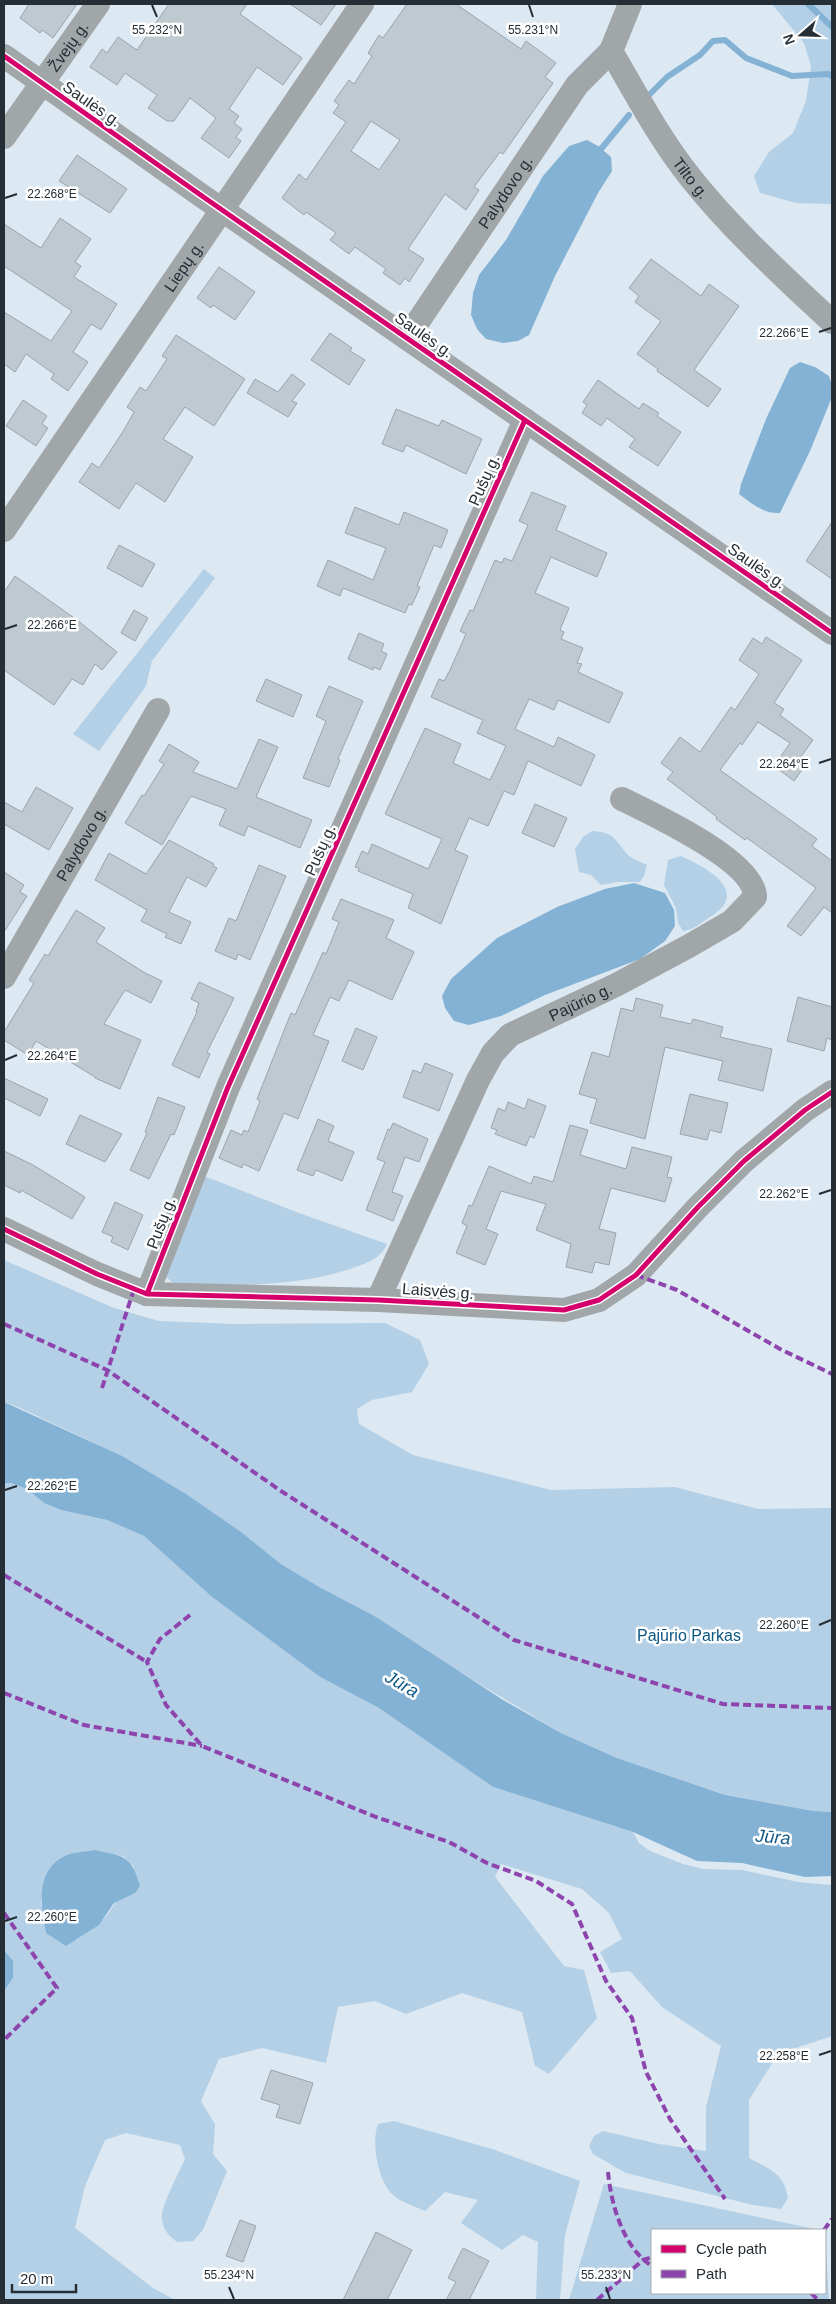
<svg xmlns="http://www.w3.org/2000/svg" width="836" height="2304" font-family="Helvetica,sans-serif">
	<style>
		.green { fill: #b3d0e7; fill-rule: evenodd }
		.water { fill: #83b2d5 }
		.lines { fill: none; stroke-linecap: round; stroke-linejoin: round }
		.stream { stroke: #83b2d5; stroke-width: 6 }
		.building { fill: #bfc9d0; stroke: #9ba4ac; fill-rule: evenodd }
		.minor { stroke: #a1a6a9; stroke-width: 24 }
		.quiet { stroke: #8e44ad; stroke-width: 4; stroke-dasharray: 8 4; stroke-linecap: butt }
		.cycleway-casing { stroke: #fff; stroke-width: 8 }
		.cycleway { stroke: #d6006c; stroke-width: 5 }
		.ticks { fill: none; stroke: #262e35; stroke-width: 2 }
		.labels { text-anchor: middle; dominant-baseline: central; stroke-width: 5; stroke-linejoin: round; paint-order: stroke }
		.street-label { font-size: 16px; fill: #262e35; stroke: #fff }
		.park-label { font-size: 16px; fill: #0b5783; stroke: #fff }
		.water-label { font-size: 18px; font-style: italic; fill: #115a86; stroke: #fff }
		.ticks-label { font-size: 12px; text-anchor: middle; fill: #262e35; stroke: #fff; stroke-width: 5; stroke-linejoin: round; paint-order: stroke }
	</style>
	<rect width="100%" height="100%" fill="#dce8f2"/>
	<path class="green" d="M772,4H832V204L796,203L760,193L754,176L769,152L793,133L806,101L811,66L804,43Z
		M204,569L215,578L152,661L146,686L99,751L73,734Z
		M592,831C614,832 615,840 628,855C632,859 641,862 647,865L644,876L640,882H617L601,885L591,875L579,872L575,849L583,837Z
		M681,856C708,868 751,892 710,917C701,923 693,930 683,931L678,923L676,908L664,885L668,860Z
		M204,1176L299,1213L387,1244C381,1259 365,1264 350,1269C295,1287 240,1285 182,1285L172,1282L166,1277Z
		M4,1260L114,1308L159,1321L234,1324L385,1323L420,1340L429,1364L412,1392L372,1400L357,1409L359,1424L413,1455L551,1490L675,1487L758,1509L832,1508V1812L814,1811L725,1795L617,1758L561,1733L281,1564C212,1508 147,1468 67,1430C46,1421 25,1409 4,1402Z
		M4,1483H11L27,1489L44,1503L61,1510L107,1520L144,1536L212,1597L320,1677L379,1708L493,1787L633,1832L639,1843L650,1851L683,1864L703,1869L742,1870L798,1882L832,1885V2036L778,2054L749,2100V2158C769,2169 784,2173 788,2198L781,2209L753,2205L626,2173L593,2154L589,2146L594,2136L603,2131L659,2144L706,2151V2107L721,2046L662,2007L630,1971L611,1973L600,1952L622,1939L609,1913L582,1889L501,1864L495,1877L564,1966L584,1970L597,2018L549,2074L535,2066L522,2012L462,1993L406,2014L375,2001L338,2007L326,2063L262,2048L219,2059L201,2101L215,2124L213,2154L227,2171L203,2230L193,2241L177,2242C169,2236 164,2231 162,2220C159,2209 180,2171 185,2159L180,2145L126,2133L105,2140L85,2186L75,2228L153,2288L175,2300H4V1991L13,1978V1961L4,1950ZM94,1850L123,1856L134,1867C124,1885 115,1909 99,1924C93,1930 84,1933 77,1940L46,1933L41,1902L71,1854Z
		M394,2121L492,2149L580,2181L565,2235L560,2300H536L538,2242L523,2235L502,2250L461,2223L478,2200L445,2192L425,2211C415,2206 400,2202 393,2195C378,2182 371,2142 378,2124Z
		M604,2184L819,2230H652V2293H825V2232L829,2300H569Z"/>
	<path class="water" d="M587,140L598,146L611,157L612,171L598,193L555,276L529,335L518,341L503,343L486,339L477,329L471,315L473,293L479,275L506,240L543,176L569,146Z
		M800,362L815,367L829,376L832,386V397L810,451L780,513C764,514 752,504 739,494L741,484L766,419L790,368Z
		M634,883L665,893L674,910L675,926L665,941L640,959L545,995L501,1016L469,1025L454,1021L445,1008L442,996L451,979L497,938L557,907L605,889Z
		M4,1402L122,1456L186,1494L241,1532L281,1564L321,1588L376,1617L503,1700L561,1733L617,1758L725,1795L814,1811L832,1812V1876L805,1877L742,1863L697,1861L633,1832L493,1787L379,1708L320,1677L212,1597L144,1536L107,1520L61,1510L44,1503L27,1489L11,1483H4Z
		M94,1850C124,1856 131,1855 140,1886L135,1893L114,1903L99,1925L66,1946L46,1933C41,1907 35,1872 63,1857C72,1852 84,1852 94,1850Z
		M4,1950L13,1961V1978L4,1991Z"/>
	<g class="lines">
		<path class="stream" d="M808,4L832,27
			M647,97L667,77L700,55L713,41L725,40L746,58L792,76L828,74L832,76
			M601,149L629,115"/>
	</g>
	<path class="building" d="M29,4H77L53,38L42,30L40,33L20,18Z
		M169,4H247L240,14L302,58L283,85L257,67L229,109L239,116L234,123L242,129L236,137L241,141L229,158L201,138L216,118L190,98L174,121H167L148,108L157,95L125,73L117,85L90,67L102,49L107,53L118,37L137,50Z
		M290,4H336L321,25Z
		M407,4H456L521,49L526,41L556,63L545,77L553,83L503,154L500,152L474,187L479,190L466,210L445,194L408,249L424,259L409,282L405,278L400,285L383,273L386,269L355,247L349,254L330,240L336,233L306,212L304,215L282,198L299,174L306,180L346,122L333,113L339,105L334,101L349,80L354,84L372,56L368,53L379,35L383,38ZM371,121L400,140L379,170L351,151Z
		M77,155L127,189L110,213L59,181Z
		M60,218L91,239L75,262L81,266L74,277L117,304L101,330L91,324L73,352L88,362L68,391L51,379L54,374L26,354L15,372L4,364V312L51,341L72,311L4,266V224L41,248Z
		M651,259L701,296L709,284L739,306L694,370L721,389L708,407L657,371L658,369L637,354L661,321L635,302L639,296L629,288Z
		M219,267L255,292L235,320L213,305L211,308L197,298Z
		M330,333L352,348L350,351L365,360L349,385L311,360Z
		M176,335L245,379L214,426L185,407L163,439L193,457L165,502L136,483L119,509L79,482L92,463L99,468L124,430L134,412L127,407L140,387L146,391L167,359L162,356Z
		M292,374L305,384L292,401L297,403L288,417L247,393L255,379L278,392Z
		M598,380L639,409L643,403L659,413L657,416L681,432L658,466L629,447L635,439L607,418L601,426L582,413L587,405L583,402Z
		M23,400L47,416L42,424L48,428L36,446L6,426Z
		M396,409L439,426L442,420L482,439L466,474L406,445L403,452L382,444Z
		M532,492L566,506L556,530L607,553L597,577L551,557L535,593L569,608L560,630L564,632L561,639L583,648L577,663L582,664L578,672L623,693L609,723L558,700L554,710L529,699L515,729L554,747L558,737L595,755L581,786L528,761L514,795L504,791L488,826L469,818L455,850L468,856L441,924L408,908L413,894L358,871L359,868L355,867L362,851L368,854L372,844L428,869L442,839L385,814L425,728L461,744L453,763L490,780L506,746L477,733L483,720L431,697L439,679L444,681L450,670L466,634L460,631L470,610L473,611L495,560L502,563L504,558L512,561L528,525L519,521Z
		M355,507L399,525L404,512L448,530L441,548L434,545L417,586L420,587L412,605L409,604L405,613L343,588L340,596L317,586L328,560L373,580L386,548L345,533Z
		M832,522V579L806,561Z
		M119,545L155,564L142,587L107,568Z
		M15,576L77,620L117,652L102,670L95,664L83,685L72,679L54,705L4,670V592Z
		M134,610L148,618L135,641L121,633Z
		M359,633L384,644L381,651L387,654L380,670L374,667L373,670L348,659Z
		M766,637L802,660L774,703L784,709L780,715L813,740L800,758L807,763L794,781L774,766L790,743L758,722L742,745L740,743L720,770L817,839L812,846L832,861V913L824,907L801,936L787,926L816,888L747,838L745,840L716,819L717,817L667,779L673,772L661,763L680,737L700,752L731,707L735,710L759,674L739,660L753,638L762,644Z
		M266,679L302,695L293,717L256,701Z
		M329,686L363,701L338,759L340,760L329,787L303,778L326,721L316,716Z
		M259,739L278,747L256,797L312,820L300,848L248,826L244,836L219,825L226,809L191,796L162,845L125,823L142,795L144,796L164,764L159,761L169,744L199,762L193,772L237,789Z
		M36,787L73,808L49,850L4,824V802L22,812Z
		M535,804L567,818L554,847L522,833Z
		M169,840L214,864L213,866L217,868L206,887L187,877L169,912L191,922L181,944L165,937L167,934L141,921L147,910L95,880L109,853L146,874Z
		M259,865L286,876L250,960L238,954L236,960L215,951L229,918L236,921Z
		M4,872L24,885L20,892L27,896L4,932Z
		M341,899L394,920L386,938L414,952L392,1000L349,980L339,1001L330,997L313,1035L329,1041L298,1119L284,1113L259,1171L243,1164L242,1168L219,1158L231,1130L242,1135L244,1130L248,1132L260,1101L257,1099L291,1013L295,1015L323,952L326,954L339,922L332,919Z
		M76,910L105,928L96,942L145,973L162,981L151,1003L125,990L104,1024L141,1040L120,1089L95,1078V1077L36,1041L28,1055L4,1040V1032L34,983L29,980L45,954L48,956Z
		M199,982L234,998L207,1052L210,1054L199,1078L172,1065L197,1012L196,1011L199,1003L191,999Z
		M798,997L832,1007V1040L827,1038L824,1051L787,1041Z
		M636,998L663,1005L660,1017L691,1024L693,1019L723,1027L720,1037L772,1049L763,1091L718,1080L723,1061L665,1047L645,1139L590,1123L597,1099L579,1094L592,1052L609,1057L621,1008L633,1011Z
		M356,1028L377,1037L363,1070L342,1061Z
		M425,1063L453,1074L439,1111L403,1097L413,1070L421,1073Z
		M4,1078L48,1099L40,1116L4,1098Z
		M690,1094L728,1103L721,1133L710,1130L707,1140L680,1134Z
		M158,1097L185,1107L174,1135L171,1134L149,1179L130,1170L147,1133L145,1132Z
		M528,1099L546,1106L534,1138L530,1136L526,1146L495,1134L497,1130L491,1128L498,1108L505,1111L508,1102L525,1109Z
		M80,1115L122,1134L105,1162L66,1144Z
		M318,1119L334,1126L328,1141L354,1152L342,1181L316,1170L313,1176L297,1170Z
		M393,1123L428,1139L419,1162L405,1157L392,1192L403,1196L393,1221L366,1210L385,1162L377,1159L388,1129L390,1130Z
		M570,1125L588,1130L580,1155L626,1169L632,1147L672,1157L667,1177L672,1178L665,1202L611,1188L599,1229L616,1233L609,1265L595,1262L592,1273L566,1267L571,1244L536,1230L546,1204L501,1191L486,1229L498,1234L485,1265L456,1253L467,1226L462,1223L469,1205L472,1206L489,1166L531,1184L534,1176L553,1182Z
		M4,1151L33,1165L85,1197L72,1219L21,1190L20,1193L4,1185Z
		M115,1202L143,1215L128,1250L111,1242L113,1237L102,1232Z
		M271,2070L313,2083L300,2124L276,2117L280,2105L261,2099Z
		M240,2220L256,2226L243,2262L226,2256Z
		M376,2232L412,2250L387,2300H343Z
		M463,2248L489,2261L469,2300H446L456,2282L448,2278Z"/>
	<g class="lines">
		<g class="minor">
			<path id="s1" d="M630,4L611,51C636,94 659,138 690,177C732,230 783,276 832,322"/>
			<path d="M4,56L202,196L832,633"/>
			<path id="s2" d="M4,137L98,4"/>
			<path id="s3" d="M407,338L577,85L611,51"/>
			<path id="s4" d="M4,530L362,4"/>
			<path id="s5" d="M4,977L158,710"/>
			<path d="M4,1229L97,1274L147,1294L378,1300L564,1310L599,1300L636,1275L698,1207L744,1161L805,1110L832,1092"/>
			<path d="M147,1294L228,1087L525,420"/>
			<path id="s6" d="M378,1300L478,1080L493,1053L510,1035L616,985L689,946L732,921L755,897C755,861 652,814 622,799"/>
		</g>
		<path class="quiet" d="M636,1275L677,1290L780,1349L832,1374
			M4,1324L107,1370L281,1491L514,1640L723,1704L832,1708
			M102,1388L134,1289
			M4,1575L147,1662
			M190,1615L160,1639L147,1662L166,1705L202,1746L376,1817L449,1842L487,1863L536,1881L572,1904L606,1981L632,2018L646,2072L670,2119L725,2199
			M4,1693L84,1725L202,1746
			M4,1913L57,1988L4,2040
			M608,2172C611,2204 623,2248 652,2266
			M824,2230L832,2219
			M811,2293L818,2300
			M597,2300L643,2260L652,2257"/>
		<defs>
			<path id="cycleway" d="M4,56L202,196L832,633
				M4,1229L97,1274L147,1294L378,1300L564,1310L599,1300L636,1275L698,1207L744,1161L805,1110L832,1092
				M147,1294L228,1087L525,420"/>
		</defs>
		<use href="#cycleway" class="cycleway-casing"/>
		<use href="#cycleway" class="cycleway"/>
	</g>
	<path class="ticks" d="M152,5L157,17M529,5L533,17M5,198L17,194M819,332L831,328M5,629L17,625M819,763L831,759M5,1060L17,1055M819,1194L831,1190M5,1490L17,1486M819,1625L831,1620M5,1921L17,1917M819,2055L831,2051M229,2287L234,2299M606,2287L610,2299"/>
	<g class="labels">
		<g class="street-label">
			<text stroke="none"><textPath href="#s2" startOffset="111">Žvejų g.</textPath></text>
			<text transform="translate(92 104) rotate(35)">Saulės g.</text>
			<text stroke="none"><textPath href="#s1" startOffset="201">Tilto g.</textPath></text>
			<text stroke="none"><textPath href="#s3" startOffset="176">Palydovo g.</textPath></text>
			<text stroke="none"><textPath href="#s4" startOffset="319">Liepų g.</textPath></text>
			<text transform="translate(424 335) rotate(35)">Saulės g.</text>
			<text transform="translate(484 480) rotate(-66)">Pušų g.</text>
			<text transform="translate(757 566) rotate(35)">Saulės g.</text>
			<text stroke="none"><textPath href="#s5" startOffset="154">Palydovo g.</textPath></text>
			<text transform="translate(320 850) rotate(-66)">Pušų g.</text>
			<text stroke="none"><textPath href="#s6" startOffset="375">Pajūrio g.</textPath></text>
			<text transform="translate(161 1223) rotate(-69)">Pušų g.</text>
			<text transform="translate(438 1291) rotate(4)">Laisvės g.</text>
		</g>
		<g class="park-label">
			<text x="689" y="1635">Pajūrio Parkas</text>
		</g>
		<g class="water-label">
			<text transform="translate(402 1684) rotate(30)">Jūra</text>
			<text transform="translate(773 1837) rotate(5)">Jūra</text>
		</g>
	</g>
	<g class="ticks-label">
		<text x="157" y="34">55.232°N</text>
		<text x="533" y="34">55.231°N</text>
		<text x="52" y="198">22.268°E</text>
		<text x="784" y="337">22.266°E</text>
		<text x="52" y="629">22.266°E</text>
		<text x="784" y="768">22.264°E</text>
		<text x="52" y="1060">22.264°E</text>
		<text x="784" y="1198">22.262°E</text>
		<text x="52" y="1490">22.262°E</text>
		<text x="784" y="1629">22.260°E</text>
		<text x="52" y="1921">22.260°E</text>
		<text x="784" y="2060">22.258°E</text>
		<text x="229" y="2279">55.234°N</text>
		<text x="606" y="2279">55.233°N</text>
	</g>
	<rect width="836" height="2304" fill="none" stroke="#262e35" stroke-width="10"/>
	<rect x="651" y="2229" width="175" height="65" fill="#ffffff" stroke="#a8abae"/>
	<rect x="661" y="2245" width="25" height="8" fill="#d6006c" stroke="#a8abae"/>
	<text x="696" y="2254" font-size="15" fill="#262e35">Cycle path</text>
	<rect x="661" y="2270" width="25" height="8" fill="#8e44ad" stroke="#a8abae"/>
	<text x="696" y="2279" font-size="15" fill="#262e35">Path</text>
	<g transform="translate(801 35) rotate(250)" stroke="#ffffff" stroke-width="4" paint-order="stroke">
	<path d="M0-4L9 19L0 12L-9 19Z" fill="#262e35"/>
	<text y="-8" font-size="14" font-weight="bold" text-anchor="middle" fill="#262e35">N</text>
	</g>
	<path d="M12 2284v8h64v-8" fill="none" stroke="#262e35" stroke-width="2.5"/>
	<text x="20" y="2284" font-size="15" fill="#262e35" stroke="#ffffff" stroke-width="4" paint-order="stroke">20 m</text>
</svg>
